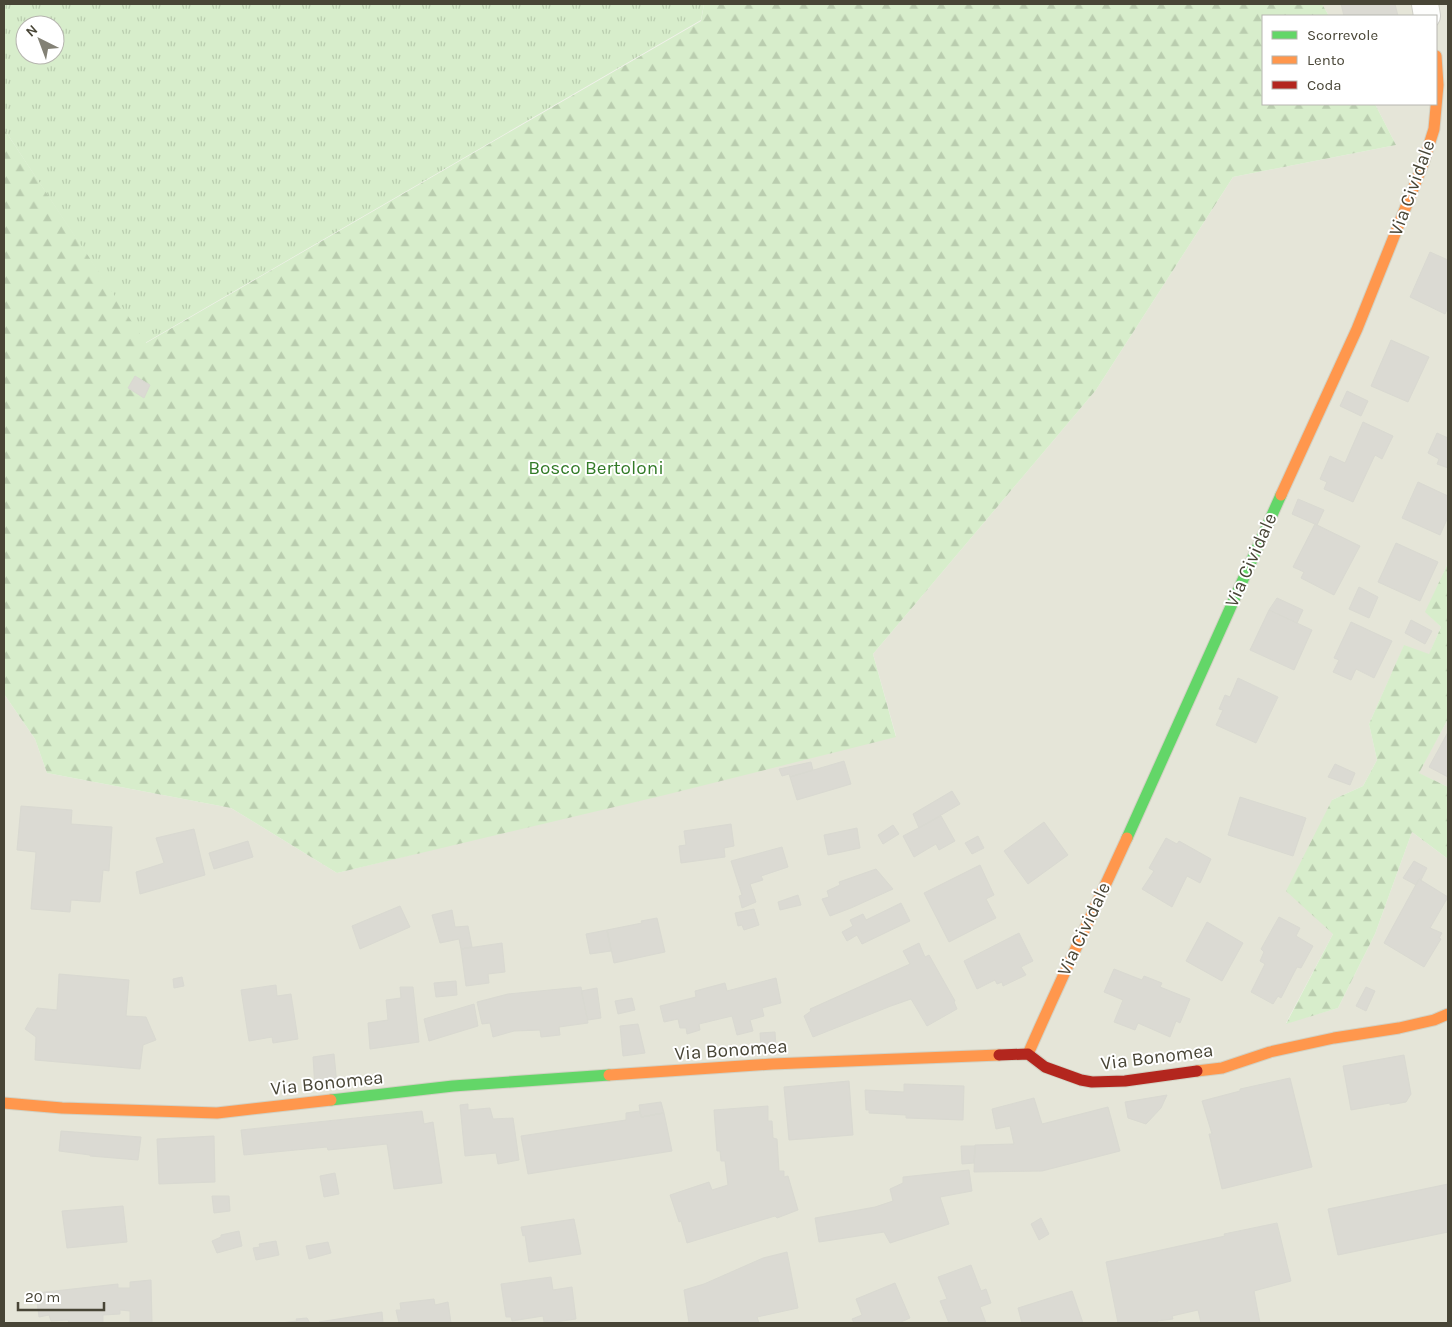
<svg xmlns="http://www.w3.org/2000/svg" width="1452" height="1327" font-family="Karla,sans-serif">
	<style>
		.residential { fill: #e5e5d8 }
		.grass { fill: url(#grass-tufts); fill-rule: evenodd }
		.forest { fill: url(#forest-firs) }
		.building { fill: #dbdad3; stroke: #d9d9d1 }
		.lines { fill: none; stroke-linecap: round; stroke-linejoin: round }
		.street-casing { stroke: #cfcfc8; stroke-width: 28 }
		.fast-casing { stroke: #d2d1c3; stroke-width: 13 }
		.slow-casing { stroke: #d2d1c3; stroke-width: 13 }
		.jam-casing { stroke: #d2d1c3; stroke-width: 13 }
		.street { stroke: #fdfdfc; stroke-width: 26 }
		.fast { stroke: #63d668; stroke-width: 11 }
		.slow { stroke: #ff974d; stroke-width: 11 }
		.jam { stroke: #b3261e; stroke-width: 11 }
		.labels { text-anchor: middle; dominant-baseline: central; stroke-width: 4; stroke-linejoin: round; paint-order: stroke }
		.street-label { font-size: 19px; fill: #484536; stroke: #fff }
		.park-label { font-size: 19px; fill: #337b28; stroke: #fff }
	</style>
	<defs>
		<pattern id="grass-tufts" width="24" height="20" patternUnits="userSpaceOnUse" patternTransform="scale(1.25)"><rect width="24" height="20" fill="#d7edcb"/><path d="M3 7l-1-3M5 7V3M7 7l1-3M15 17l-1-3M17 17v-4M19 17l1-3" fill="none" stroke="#bacdaf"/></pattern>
		<pattern id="forest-firs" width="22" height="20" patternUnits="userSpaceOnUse" patternTransform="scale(1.25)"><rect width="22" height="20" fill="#d7edcb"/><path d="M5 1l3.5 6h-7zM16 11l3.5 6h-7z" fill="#bacdaf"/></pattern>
	</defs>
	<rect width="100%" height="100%" fill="#f1f1eb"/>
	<path class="residential" d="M1322,4H1448V563L1426,612L1441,627L1429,655L1404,646L1369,724L1377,760L1363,786L1332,800L1333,934L1286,1023L1338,1008L1375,934L1412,832L1448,859V1323H4V694L35,739L47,773L231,808L337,873L896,736L873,654L1096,390L1233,177L1396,145L1375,104H1436V16H1329Z
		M1448,719V787L1418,773Z"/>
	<path class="grass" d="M4,4H704L701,20L145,343L4,129ZM25,25H55V55H25Z"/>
	<path class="forest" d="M704,4H1322L1329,16H1263V104H1375L1396,145L1233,177L1096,390L873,654L896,737L665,795L337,873L231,808L47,773L35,739L4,694V129L146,343L701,21Z
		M1448,563V719L1419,773L1448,787V859L1412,832L1375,934L1338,1008L1286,1024L1333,934L1286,891L1332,800L1363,786L1377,760L1369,724L1404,645L1429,654L1441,627L1425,612Z"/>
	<path class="building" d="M1341,4H1395L1398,16H1344Z
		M1430,252L1448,260V307L1445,314L1410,297Z
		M1391,340L1429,357L1408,402L1371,386Z
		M135,376L150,385L144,398L128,388Z
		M1347,391L1368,401L1361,416L1340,406Z
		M1363,422L1393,436L1382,459L1375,455L1353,502L1324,489L1327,482L1320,479L1330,456L1345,463Z
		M1437,433L1448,438V468L1437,464L1439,459L1428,453Z
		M1418,482L1448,496V517L1440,535L1402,518Z
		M1298,499L1324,510L1317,525L1292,514Z
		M1315,524L1360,546L1334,595L1301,578L1304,572L1293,567Z
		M1396,543L1438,562L1420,601L1378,582Z
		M1359,587L1378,597L1369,618L1349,609Z
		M1277,598L1303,610L1297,623L1269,610Z
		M1269,610L1312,630L1294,670L1250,650Z
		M1411,620L1432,631L1425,644L1405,633Z
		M1351,622L1392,641L1374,678L1356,669L1351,680L1333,672L1339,660L1334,658Z
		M1238,678L1278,697L1256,743L1216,725L1223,710L1219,709L1225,695L1230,697Z
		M1448,732V777L1429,767Z
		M844,761L851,784L797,800L790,777Z
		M811,762L813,770L790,777L789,774L782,776L779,769Z
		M1335,764L1355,773L1350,785L1328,777Z
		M952,791L960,804L919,828L913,814Z
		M1240,797L1306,818L1293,856L1228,835Z
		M21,806L72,810L71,824L112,827L109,871L103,870L100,902L71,900L70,912L31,909L36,852L17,850Z
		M941,816L955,841L939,850L936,844L914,857L903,836Z
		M1044,822L1068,855L1028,884L1004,851Z
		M731,824L734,846L724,848L725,857L681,863L679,846L686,845L684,831Z
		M893,825L899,834L883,844L878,835Z
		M857,828L860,848L828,855L824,835Z
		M194,829L205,875L140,894L136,872L164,863L156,838Z
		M978,836L984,848L972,854L965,843Z
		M1166,838L1177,844L1179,841L1211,859L1200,883L1187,876L1172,907L1142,889L1154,871L1149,868Z
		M248,841L253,857L214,869L209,853Z
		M782,847L788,867L761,876L763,880L750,884L756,902L742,908L739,896L742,895L731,861Z
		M1414,861L1427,868L1421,880L1419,879L1416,885L1403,878Z
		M980,865L994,895L986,899L996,918L949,942L924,893Z
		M876,869L893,889L851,908L830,916L822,899L829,897L827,891L840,885L839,882Z
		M1419,879L1448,897L1430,928L1442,933L1439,938L1441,939L1424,967L1384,943Z
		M798,895L801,905L780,910L778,902Z
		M901,903L910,921L862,944L857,935L847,941L842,932L853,926L850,920L863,914L866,920Z
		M400,906L410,927L360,949L352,926Z
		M754,909L759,925L744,930L742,925L738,926L735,913Z
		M452,910L455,927L468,926L472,947L461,949L459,939L440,943L432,915Z
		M1279,917L1300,928L1296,936L1313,946L1301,968L1297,967L1281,998L1278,996L1273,1004L1251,992L1265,964L1260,961L1264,952L1261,949Z
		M657,918L665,952L614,963L607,930L642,923L641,921Z
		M1207,922L1243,943L1222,981L1186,961Z
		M607,930L611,951L590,954L586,934Z
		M1019,933L1033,961L1021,967L1026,975L1003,986L1002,982L997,984L995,980L977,989L964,961Z
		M502,943L505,972L488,974L489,983L466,986L461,949Z
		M919,943L925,957L929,955L955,1001L954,1002L957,1009L927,1026L911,999L891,1006L813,1037L804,1016L811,1011L810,1009L910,964L903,951Z
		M1114,969L1142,980L1144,976L1162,983L1160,987L1190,999L1180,1023L1176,1021L1170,1037L1138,1023L1135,1030L1114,1022L1123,1000L1104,992Z
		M59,974L129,980L126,1016L146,1017L156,1040L143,1045L140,1069L35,1060L36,1037L25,1029L37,1008L57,1010Z
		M182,977L184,986L174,988L173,979Z
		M776,978L781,1003L762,1008L764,1016L750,1020L753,1031L737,1035L732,1016L699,1024L700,1030L687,1034L686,1028H680L678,1019L664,1022L660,1006L696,997L695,991L725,983L727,991Z
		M456,981L457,995L436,997L434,983Z
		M276,985L277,996L291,994L298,1039L273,1043L272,1037L249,1041L241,990Z
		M400,987H413L419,1042L370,1049L368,1023L388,1020L386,1000L401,998Z
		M581,987L588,1023L559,1027L560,1035L541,1037L540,1030L514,1031L493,1037L490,1023L482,1024L477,1002L508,994Z
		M1366,987L1375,991L1366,1011L1356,1006Z
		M597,988L601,1018L588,1020L581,991Z
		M632,998L635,1010L618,1014L615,1001Z
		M474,1004L478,1026L429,1041L424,1019Z
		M638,1024L645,1053L623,1056L620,1026Z
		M775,1032L776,1048H761L760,1033Z
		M334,1054L337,1085L315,1088L313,1057Z
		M1404,1055L1411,1094L1406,1102L1390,1105V1103L1351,1110L1343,1066Z
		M1290,1078L1312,1167L1222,1189L1209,1134H1212L1202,1101L1240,1091V1089Z
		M849,1081L853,1135L789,1140L784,1087Z
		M904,1084L964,1086L963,1120L906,1118V1115L869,1113V1110H866L865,1090L904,1092Z
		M1167,1095L1161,1108L1146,1124L1128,1118L1125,1102Z
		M1034,1098L1042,1124L1108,1107L1120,1151L1042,1171L974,1172L975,1145L1014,1144L1010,1126L996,1129L992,1109Z
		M661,1102L664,1113L641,1117L639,1105Z
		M468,1104V1110L490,1108L493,1119L513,1118L519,1160L498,1164L496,1153L465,1156L460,1105Z
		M768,1106V1121H772L773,1138L777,1139L779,1171H784V1177L788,1176L798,1210L777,1218L775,1216L687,1243L681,1221L679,1222L670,1195L709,1182L712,1190L728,1185L725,1161H721L720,1151H717L714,1110Z
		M422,1111L424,1124L433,1122L442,1183L394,1189L387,1144L328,1150L327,1147L244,1155L241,1130Z
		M640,1111L641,1117L664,1113L672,1151L528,1174L521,1136L626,1120V1113Z
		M61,1131L141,1137L138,1160L90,1156V1155L59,1151Z
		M214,1136L215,1182L159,1184L157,1139Z
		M961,1146H975L974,1163L962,1164Z
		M969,1170L972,1191L940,1197L949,1224L890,1243L884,1232L819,1242L815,1218L875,1207L893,1201L890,1189L903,1183V1177Z
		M335,1173L339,1194L324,1197L320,1176Z
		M1448,1184V1232L1338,1255L1328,1209Z
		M212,1196H229L230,1211L214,1213Z
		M123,1206L127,1242L67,1248L62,1211Z
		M1041,1218L1049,1234L1039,1240L1031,1224Z
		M574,1219L581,1254L529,1262L525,1235L523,1236L521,1227Z
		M1277,1223L1291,1281L1254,1291L1260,1323H1201L1198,1310L1172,1316L1173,1319L1157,1321L1158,1323H1118L1106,1262L1225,1236L1224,1234Z
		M239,1231L242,1246L217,1253L212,1241L221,1237V1235Z
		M276,1241L279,1255L256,1260L253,1248L260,1247L259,1244Z
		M328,1242L331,1253L309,1259L306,1246Z
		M787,1252L798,1308L757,1317L759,1323H738V1322L732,1323H689L684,1290L704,1284L763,1258Z
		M971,1265L981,1291L986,1289L991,1303L980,1307L986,1323H949L940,1301L947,1299L938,1277Z
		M551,1277L553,1290L572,1287L576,1319L548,1323V1321L544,1322L543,1316L512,1321L511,1317H506L501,1284Z
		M151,1280L152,1323H130V1311L120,1310V1314L103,1315V1323H69L68,1320L51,1321L49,1315L39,1317L36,1293L118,1284V1288H130V1282Z
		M895,1283L910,1318L901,1322L902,1323H854L852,1319L862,1315L856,1299Z
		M1072,1291L1083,1323H1022L1018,1308Z
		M434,1299L435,1305L448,1302L451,1323H399L396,1310H401L400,1303Z
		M382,1312L383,1323H319V1322Z
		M307,1318L310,1323H281L297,1321L296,1319Z"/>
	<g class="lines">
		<defs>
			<path id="street" d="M1425,4L1427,16"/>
			<path id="fast" d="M1127,838L1281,495
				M331,1100L453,1086L609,1075"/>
			<path id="slow" d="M1281,495L1357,329L1423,164L1434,129L1438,85L1436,56
				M1028,1054C1060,981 1094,910 1127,838
				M1197,1071L1222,1068L1270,1052L1334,1038L1399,1028L1434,1020L1448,1014
				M609,1075L772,1064L999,1055
				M4,1103L62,1108L217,1113L331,1100"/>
			<path id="jam" d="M999,1055L1028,1054L1045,1067L1081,1080L1092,1082L1125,1081L1197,1071"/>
		</defs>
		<use href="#street" class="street-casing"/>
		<use href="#fast" class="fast-casing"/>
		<use href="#slow" class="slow-casing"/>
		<use href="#jam" class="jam-casing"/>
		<use href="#street" class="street"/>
		<use href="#fast" class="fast"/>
		<use href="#slow" class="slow"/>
		<use href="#jam" class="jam"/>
	</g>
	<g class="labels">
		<g class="street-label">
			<text transform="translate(1412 188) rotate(-70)">Via Cividale</text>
			<text transform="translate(1251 560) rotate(-66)">Via Cividale</text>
			<text transform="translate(1084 929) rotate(-65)">Via Cividale</text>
			<text transform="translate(731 1050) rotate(-4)">Via Bonomea</text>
			<text transform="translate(1157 1057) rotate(-7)">Via Bonomea</text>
			<text transform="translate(327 1083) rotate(-6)">Via Bonomea</text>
		</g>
		<g class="park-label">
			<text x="596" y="468">Bosco Bertoloni</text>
		</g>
	</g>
	<rect width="1452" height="1327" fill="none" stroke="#484536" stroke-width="10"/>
	<rect x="1262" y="15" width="175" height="90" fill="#ffffff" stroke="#b6b5af"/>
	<rect x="1272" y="31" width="25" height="8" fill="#63d668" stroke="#b6b5af"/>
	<text x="1307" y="40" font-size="15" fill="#484536">Scorrevole</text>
	<rect x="1272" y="56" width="25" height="8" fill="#ff974d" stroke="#b6b5af"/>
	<text x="1307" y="65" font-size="15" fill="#484536">Lento</text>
	<rect x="1272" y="81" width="25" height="8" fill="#b3261e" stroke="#b6b5af"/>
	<text x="1307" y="90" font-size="15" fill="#484536">Coda</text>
	<g transform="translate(40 40) rotate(318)"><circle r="24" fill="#ffffff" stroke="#b6b5af"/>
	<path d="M0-4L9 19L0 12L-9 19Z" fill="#838175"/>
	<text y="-8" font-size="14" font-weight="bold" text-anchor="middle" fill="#484536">N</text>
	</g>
	<path d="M18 1302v8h86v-8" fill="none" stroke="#484536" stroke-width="2.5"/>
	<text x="25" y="1302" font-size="15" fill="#484536" stroke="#ffffff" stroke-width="4" paint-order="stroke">20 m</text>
</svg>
